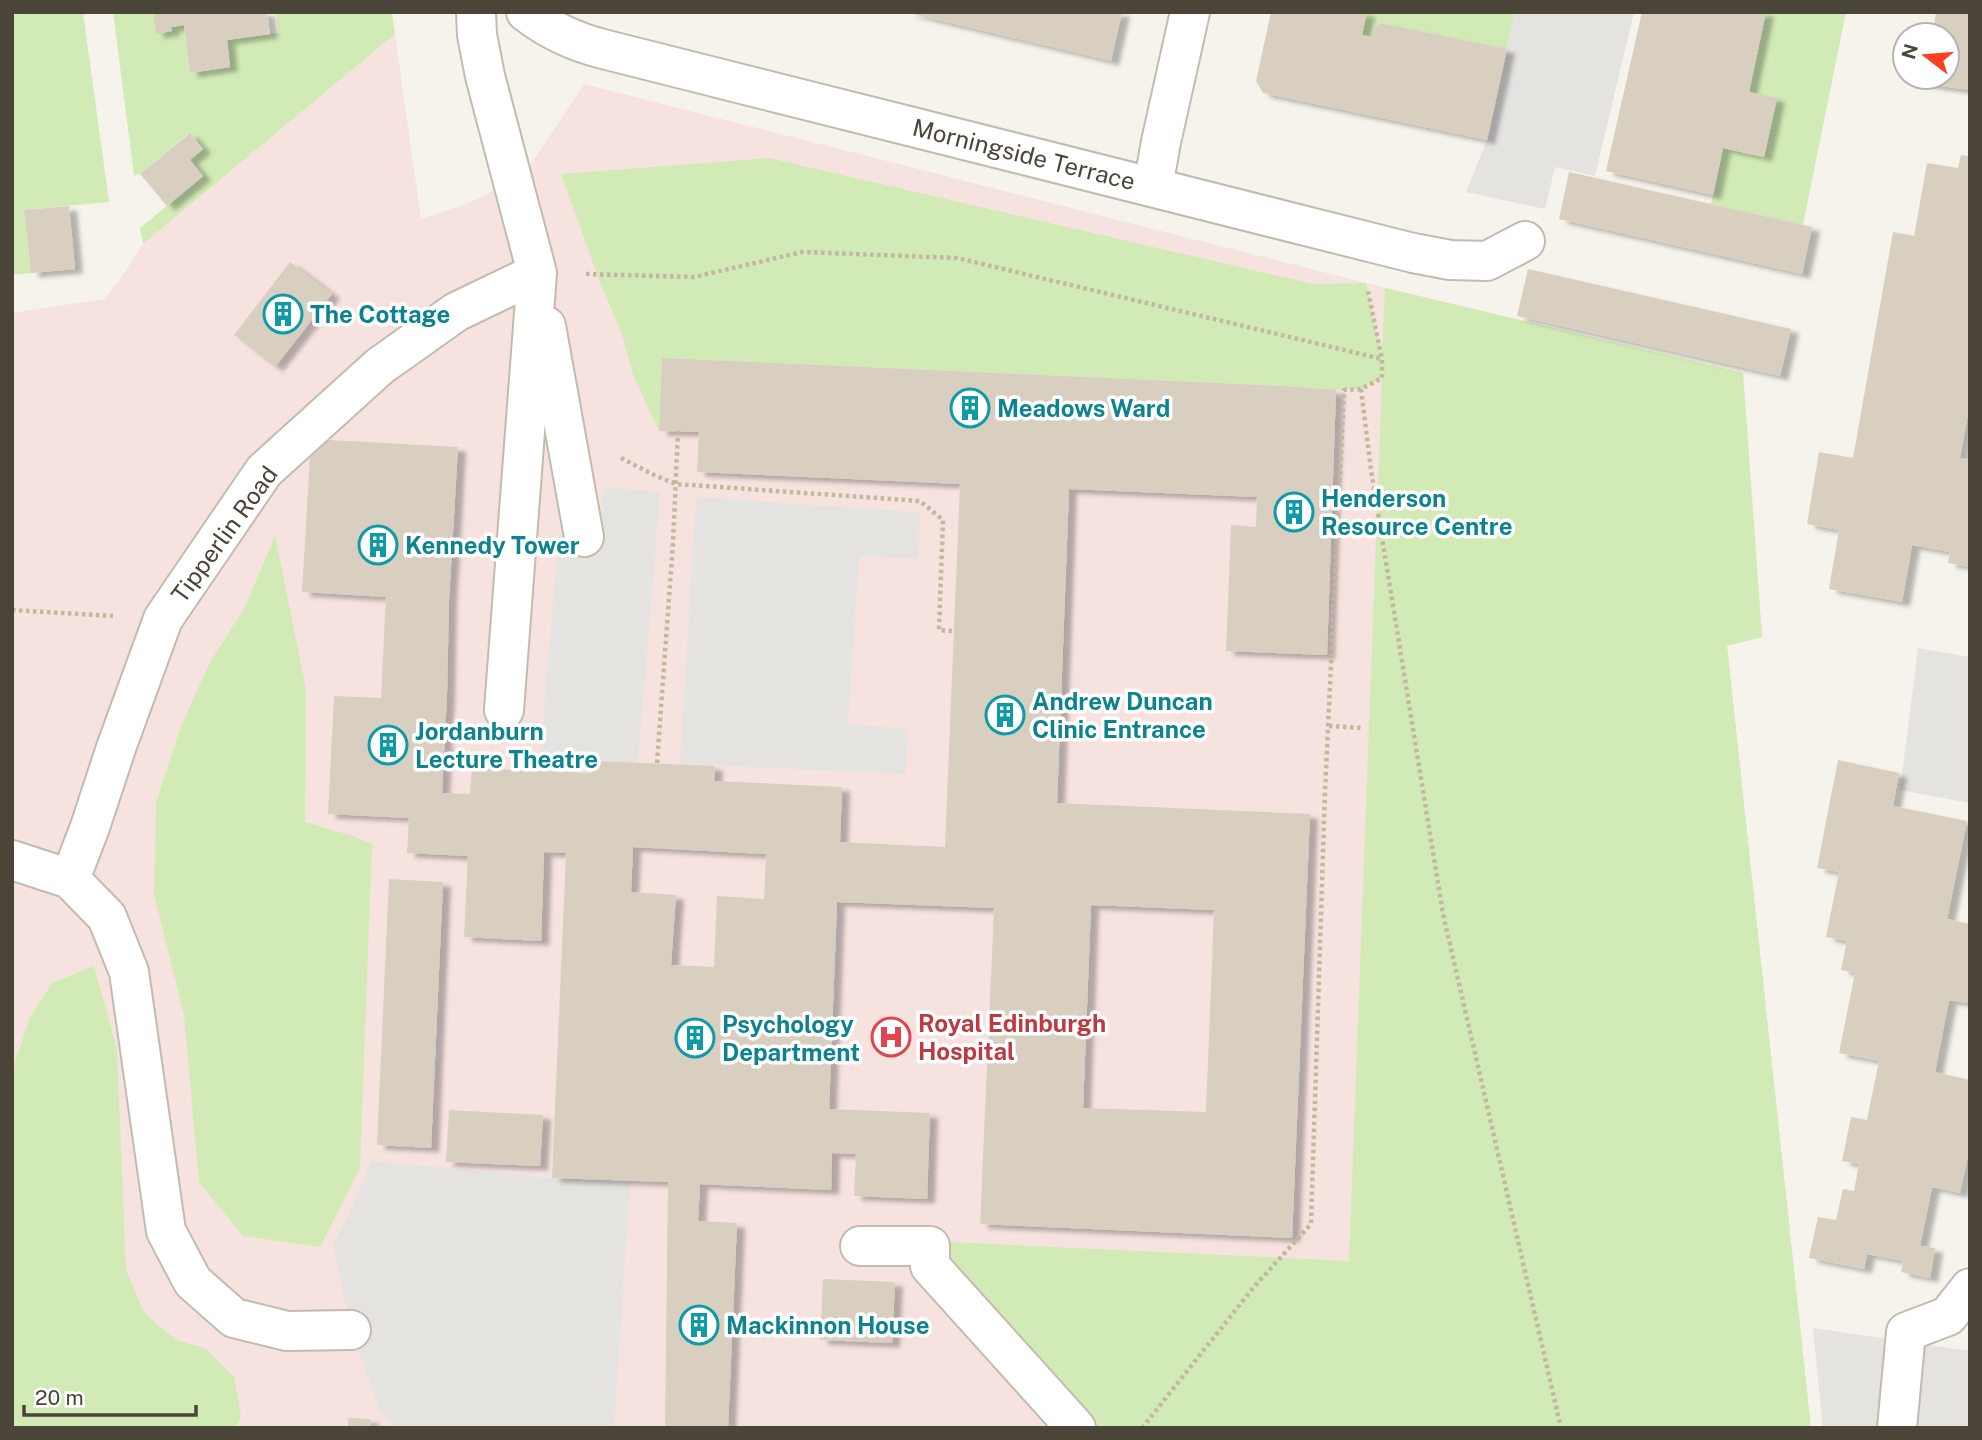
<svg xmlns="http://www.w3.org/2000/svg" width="1982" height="1440" font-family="'Public Sans',sans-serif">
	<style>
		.medical { fill: #f6e3e0 }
		.green { fill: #d2eab5 }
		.parking { fill: #e5e3e0 }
		.building { fill: #d8cfc1; fill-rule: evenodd; filter: url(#shadow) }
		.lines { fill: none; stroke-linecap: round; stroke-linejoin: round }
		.minor-casing { stroke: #c2bbae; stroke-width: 42 }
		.path { stroke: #c4b79f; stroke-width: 4.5; stroke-dasharray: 3.5 3.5; stroke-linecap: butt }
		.minor { stroke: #fff; stroke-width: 38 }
		.labels { text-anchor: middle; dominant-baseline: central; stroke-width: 7; stroke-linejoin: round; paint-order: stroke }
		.street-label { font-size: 24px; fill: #4b4439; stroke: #fff }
		.culture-label { font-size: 24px; font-weight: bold; fill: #0d838f; stroke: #fff; text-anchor: start }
		.health-label { font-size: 24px; font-weight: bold; fill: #be3a42; stroke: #fff; text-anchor: start }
	</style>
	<defs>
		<filter id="shadow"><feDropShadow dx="8" dy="4.5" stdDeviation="2" flood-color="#0004"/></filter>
	</defs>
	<rect width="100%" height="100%" fill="#f6f3ec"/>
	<path class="medical" d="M395,34L421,219L466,204L522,177L584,84L1366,283L1743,373L1762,637L1727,646L1811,1428H12V313L104,299L121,278L143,244Z"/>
	<path class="green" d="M34,12H83L109,202L24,210L31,273L12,275V15Z
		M113,12H153L157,33L171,31V27L184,25L190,73L230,67L227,40L279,33L276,12H392L395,34L143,244L140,228L203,176L190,160L203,149L189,133L140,174L134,175Z
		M1367,12H1515L1507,49L1381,23L1374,27L1372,37L1362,35Z
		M1766,12H1846L1803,225L1711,204L1723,148L1764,157L1777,99L1749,92Z
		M769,158L1313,284L1366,283L1382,355L1385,288L1743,373L1762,637L1727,646L1811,1428H1088L948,1272L949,1242L1349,1261L1382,378L1361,389L1336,390L1282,386L662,358L659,431L633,375L622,335L597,274L561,174Z
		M275,536L306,689L305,822L353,836L372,844L360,1168L320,1247L243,1236L199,1182L184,1015L154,894L156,803L181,726L210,662L243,611Z
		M94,966L117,1050L126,1269L144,1313L176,1340L205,1348L234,1377L241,1416L236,1428H12V1072L30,1017L52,983Z"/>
	<path class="parking" d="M1515,12H1634L1595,176L1555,167L1545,209L1466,192L1487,140Z
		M604,487L660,492L638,763L540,757L559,536L599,538Z
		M696,497L920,512L918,559L859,556L848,724L908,729L906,774L680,764Z
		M1918,648L1970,657V803L1900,790Z
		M371,1161L552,1178L630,1181L614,1428H394L380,1411L351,1330L333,1244L349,1214Z
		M1813,1328L1970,1351V1428H1823Z"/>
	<path class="building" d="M153,12H267L270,34L227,40L230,67L190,73L184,25L171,27L172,31L156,34Z
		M905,12H1122L1111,61Z
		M1271,12H1367L1362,35L1372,37L1374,27L1381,23L1507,49L1487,140L1263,93L1256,81Z
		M1642,12H1766L1749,92L1777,98L1764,157L1723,148L1713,195L1606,171Z
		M1936,12H1970V90L1926,84L1927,77H1947V35H1933Z
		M190,133L203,149L190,160L203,176L167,206L140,174Z
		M1961,155L1970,156V402L1960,458L1970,460V567L1948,563L1950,552L1912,545L1902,602L1829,589L1839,530L1807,524L1819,452L1853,458L1893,232L1914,236L1927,163L1958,168Z
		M1569,172L1812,227L1802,274L1559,219Z
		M69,206L75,269L31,273L24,210Z
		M290,262L332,294L275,367L234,335Z
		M1528,269L1791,329L1780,376L1517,316Z
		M662,358L1282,386L1336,390L1327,655L1226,651L1231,525L1256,527L1257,497L1069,489L1057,803L1310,814L1292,1238L980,1224L994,908L837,902L829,1109L930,1113L927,1199L854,1196L856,1154L832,1153L831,1190L700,1184L698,1221L737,1223L728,1428H665L668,1182L552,1178L566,853L544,852L541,941L464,937L468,856L407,853L409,818L328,814L334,696L381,698L386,597L302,592L311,439L458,447L449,600L447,694L442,793L470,794L472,768L592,773V761L715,766L714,781L842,787L840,842L945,847L960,484L697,472L699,432L659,431ZM633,847L766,854L764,899L717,896L714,967L671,965L676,895L631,892ZM1091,905L1214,910L1206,1112L1083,1108Z
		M1838,760L1899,773L1893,806L1967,821L1947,919L1970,924V991L1967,1003L1949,1000L1935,1072L1970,1080V1146L1960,1193L1932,1187L1920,1246L1935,1248L1930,1278L1901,1272L1903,1261L1867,1254L1864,1269L1809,1258L1818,1217L1836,1220L1843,1189L1854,1191L1859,1164L1842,1161L1851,1117L1867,1120L1879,1061L1839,1053L1855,973L1841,970L1847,941L1826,937L1839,872L1817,868Z
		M389,879L443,882L431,1148L377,1145Z
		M449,1110L543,1115L540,1166L446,1162Z
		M823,1279L895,1282L892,1343L820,1340Z
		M348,1418L371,1419L370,1428H348Z"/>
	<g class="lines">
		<defs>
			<path id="minor" d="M526,12C549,30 575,42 603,49L1413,253L1450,260L1487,261L1525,241
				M1153,187L1161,142L1190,12
				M546,326L584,537
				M504,710L537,273
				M12,860L70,879L107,917L129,972L166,1231L193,1282L234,1318L287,1331L351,1330
				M70,879L90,827L116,748L163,619L264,471L380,366L456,312L537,273L485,76L477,35L476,12
				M860,1246H930V1266L1076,1428
				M1897,1428L1906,1332L1948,1316L1970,1288"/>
		</defs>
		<use href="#minor" class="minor-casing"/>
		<path class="path" d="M586,274L694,277L802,252L957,258L1382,359
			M1361,389L1371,470L1443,914L1561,1428
			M621,458L654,475L676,484L920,501L943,520L939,630L954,631
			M12,610L113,616
			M1329,726L1363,728
			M657,763L673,543L678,431
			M1142,1428L1253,1288L1311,1224L1325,791L1344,390L1361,389L1382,378V359L1368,291"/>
		<use href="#minor" class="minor"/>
	</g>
	<defs>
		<symbol id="building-ring" viewBox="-11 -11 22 22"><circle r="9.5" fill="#fff" stroke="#0f9aa8" stroke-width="1.5"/><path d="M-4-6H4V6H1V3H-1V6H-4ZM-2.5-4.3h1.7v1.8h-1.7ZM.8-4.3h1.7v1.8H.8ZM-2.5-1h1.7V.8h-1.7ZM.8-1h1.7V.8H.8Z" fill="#0f9aa8"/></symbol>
		<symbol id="hospital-ring" viewBox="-11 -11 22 22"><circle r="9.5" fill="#fff" stroke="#e0444e" stroke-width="1.5"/><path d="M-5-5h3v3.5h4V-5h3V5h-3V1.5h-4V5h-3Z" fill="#e0444e"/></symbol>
	</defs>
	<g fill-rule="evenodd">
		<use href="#building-ring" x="261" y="292" width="44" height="44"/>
		<use href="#building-ring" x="948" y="386" width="44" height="44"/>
		<use href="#building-ring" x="1272" y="490" width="44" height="44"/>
		<use href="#building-ring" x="356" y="523" width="44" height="44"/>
		<use href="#building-ring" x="983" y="693" width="44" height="44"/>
		<use href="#building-ring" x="366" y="723" width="44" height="44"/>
		<use href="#hospital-ring" x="869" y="1015" width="44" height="44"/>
		<use href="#building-ring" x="673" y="1016" width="44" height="44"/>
		<use href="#building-ring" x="677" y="1303" width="44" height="44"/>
	</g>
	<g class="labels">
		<g class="street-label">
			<text transform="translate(1024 154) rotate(14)">Morningside Terrace</text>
			<text transform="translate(224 534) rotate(-54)">Tipperlin Road</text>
		</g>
		<g class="culture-label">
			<text x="310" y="314">The Cottage</text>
			<text x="997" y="408">Meadows Ward</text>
			<text x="1321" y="498">Henderson<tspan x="1321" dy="28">Resource Centre</tspan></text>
			<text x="405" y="545">Kennedy Tower</text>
			<text x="1032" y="701">Andrew Duncan<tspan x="1032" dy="28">Clinic Entrance</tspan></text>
			<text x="415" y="731">Jordanburn<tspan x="415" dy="28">Lecture Theatre</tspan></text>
			<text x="722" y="1024">Psychology<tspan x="722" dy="28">Department</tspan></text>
			<text x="726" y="1325">Mackinnon House</text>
		</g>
		<g class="health-label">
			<text x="918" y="1023">Royal Edinburgh<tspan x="918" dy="28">Hospital</tspan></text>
		</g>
	</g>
	<rect width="1982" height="1440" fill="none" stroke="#4b4439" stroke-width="28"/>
	<g transform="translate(1926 56) rotate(286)"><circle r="33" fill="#ffffff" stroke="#b7b4b0" stroke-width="2"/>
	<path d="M0-5L12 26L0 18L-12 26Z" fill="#fc3f1d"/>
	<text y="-10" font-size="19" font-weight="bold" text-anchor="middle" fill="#4b4439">N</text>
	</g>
	<path d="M24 1405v10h172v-10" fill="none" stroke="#4b4439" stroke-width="3.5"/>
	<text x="35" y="1405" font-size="21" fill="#4b4439" stroke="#ffffff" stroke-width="5" paint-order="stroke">20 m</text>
</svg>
